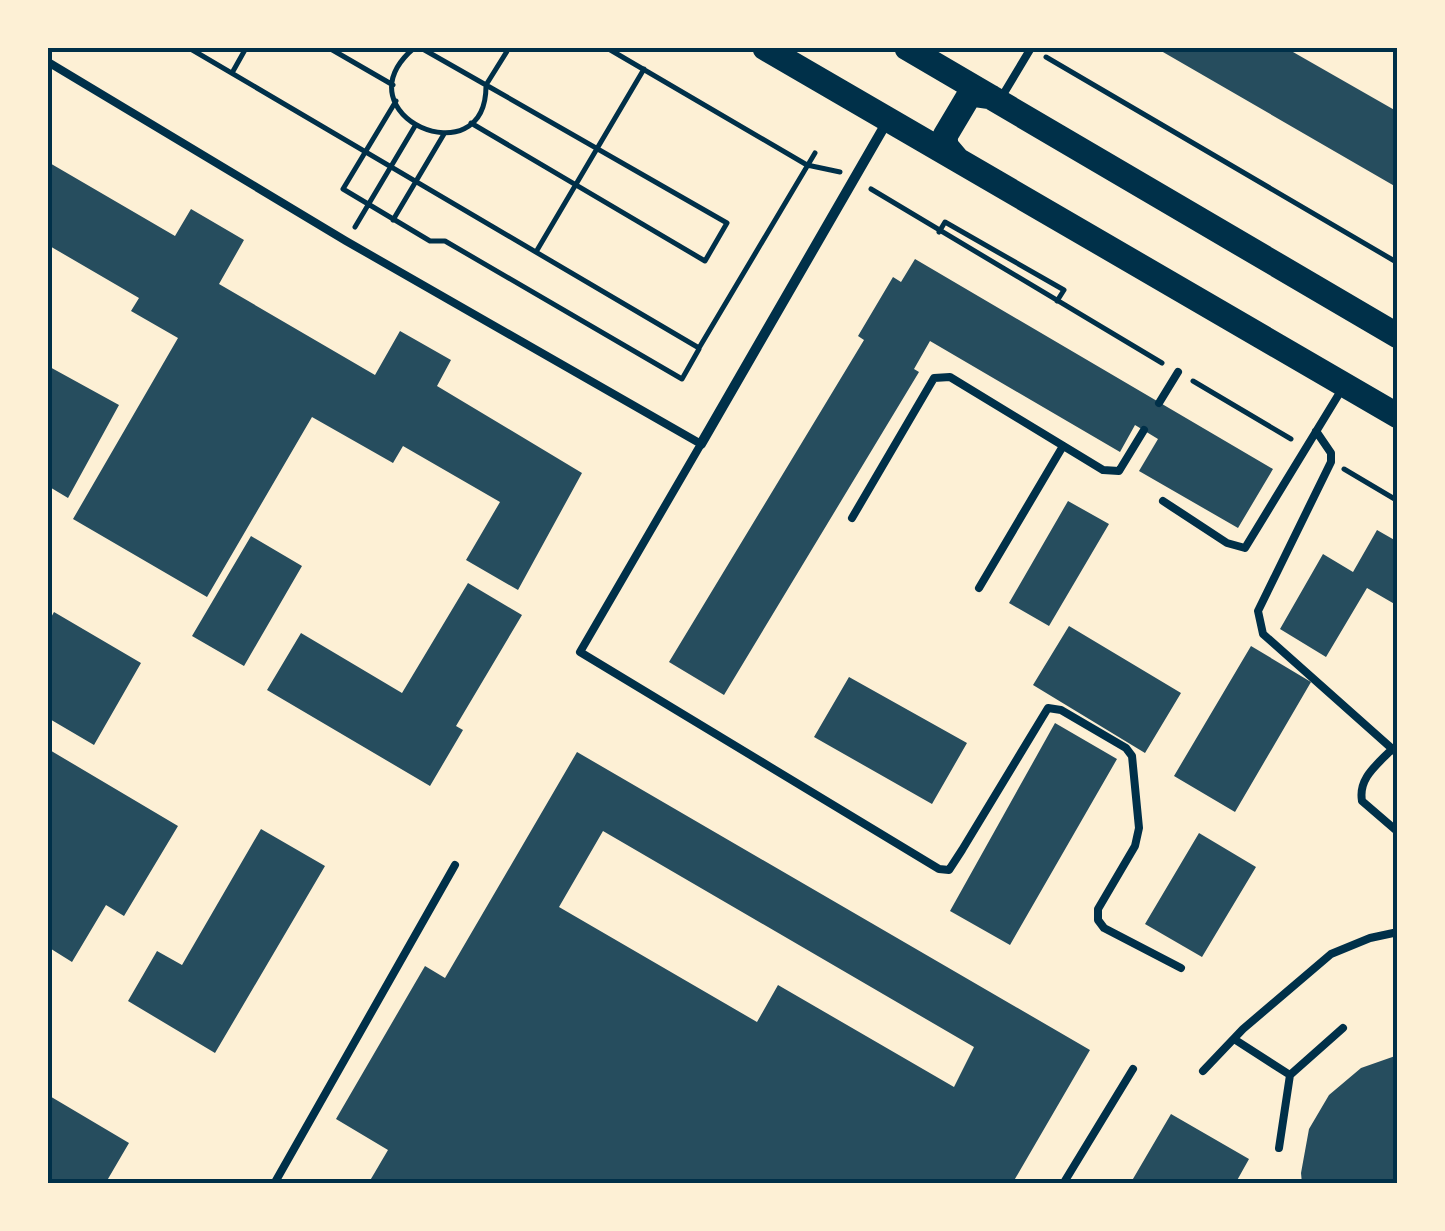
<svg xmlns="http://www.w3.org/2000/svg" width="1445" height="1231" font-family="'Fira Sans',sans-serif">
	<style>
		.building { fill: #264d5e; fill-rule: evenodd }
		.lines { fill: none; stroke-linecap: round; stroke-linejoin: round }
		.path { stroke: #003049; stroke-width: 5 }
		.service { stroke: #003049; stroke-width: 8 }
		.minor { stroke: #003049; stroke-width: 10 }
		.primary { stroke: #003049; stroke-width: 25 }
		.neatline { fill: none; stroke: #003049; stroke-width: 4 }
	</style>
	<rect width="100%" height="100%" fill="#fdf0d5"/>
	<path class="building" d="M1156,48H1286L1398,112V188Z
		M48,162L175,236L191,209L244,240L219,284L375,375L400,331L451,360L437,386L582,473L518,590L466,560L500,502L403,446L393,463L312,417L207,597L73,519L178,338L131,311L139,298L48,245Z
		M915,259L1273,469L1238,528L1139,471L1158,439L1135,425L1120,452L930,341L914,369L919,372L724,695L669,662L864,340L858,336L893,277L901,282Z
		M48,366L119,405L68,498L48,486Z
		M1068,501L1109,524L1049,626L1009,603Z
		M1377,530L1398,542V606L1367,588L1326,657L1280,629L1323,554L1353,572Z
		M251,536L302,566L244,666L192,636Z
		M468,583L522,615L456,726L463,730L430,786L267,690L301,633L402,693Z
		M54,612L141,663L94,745L48,718V623Z
		M1069,626L1181,693L1145,753L1033,685Z
		M1251,646L1311,682L1235,812L1174,776Z
		M849,677L967,743L932,804L814,737Z
		M1055,723L1117,759L1010,945L950,911Z
		M48,749L178,826L124,916L106,905L72,962L48,947Z
		M577,752L1090,1050L1012,1184H368L388,1150L336,1119L425,966L445,978ZM603,831L974,1047L954,1087L778,985L757,1022L559,907Z
		M261,829L325,866L215,1053L128,1001L157,951L182,965Z
		M1199,833L1256,867L1202,957L1145,924Z
		M1398,1055V1184H1302L1301,1173L1309,1129L1329,1095L1361,1068Z
		M48,1095L129,1143L105,1184H48Z
		M1171,1114L1249,1159L1235,1184H1130Z"/>
	<g class="lines">
		<path class="path" d="M189,48L699,348L815,153
			M329,48L393,85
			M414,48C336,115 487,180 486,85L421,48
			M607,48L807,165L840,172
			M1046,57L1398,263
			M232,73L246,48
			M396,101L343,189L430,241H445L682,379L699,349
			M471,123L705,261L727,223L486,85L509,48
			M871,189L1162,363
			M393,220L444,134
			M355,227L415,126
			M939,232L945,222L1064,290L1057,301
			M536,252L644,69
			M1193,381L1291,439
			M1344,469L1398,501"/>
		<path class="service" d="M48,62L346,241L701,444L580,652L939,869L949,870L962,850L1048,708L1061,710L1126,748L1132,756L1139,828L1135,846L1098,909V920L1104,928L1181,968
			M1001,98L1031,48
			M1159,403L1178,372
			M1316,431L1331,453V462L1258,611L1263,634L1398,754
			M1163,501L1227,543L1245,548L1342,389
			M852,518L934,378L950,377L1103,470L1119,471L1144,430
			M979,588L1063,446
			M1392,749C1377,765 1358,778 1362,801L1398,832
			M1234,1039L1290,1075L1343,1028
			M1203,1071L1243,1029L1331,954L1370,938L1398,932
			M1279,1148L1290,1075
			M274,1184L455,865
			M1063,1184L1133,1069"/>
		<path class="minor" d="M701,444L888,120"/>
		<path class="primary" d="M765,48L1398,416
			M907,48L1398,336
			M957,159L946,146L945,136L970,94L991,97"/>
	</g>
	<rect width="1445" height="1231" fill="none" stroke="#fdf0d5" stroke-width="100"/>
	<rect x="50" y="50" width="1345" height="1131" class="neatline"/>
</svg>
